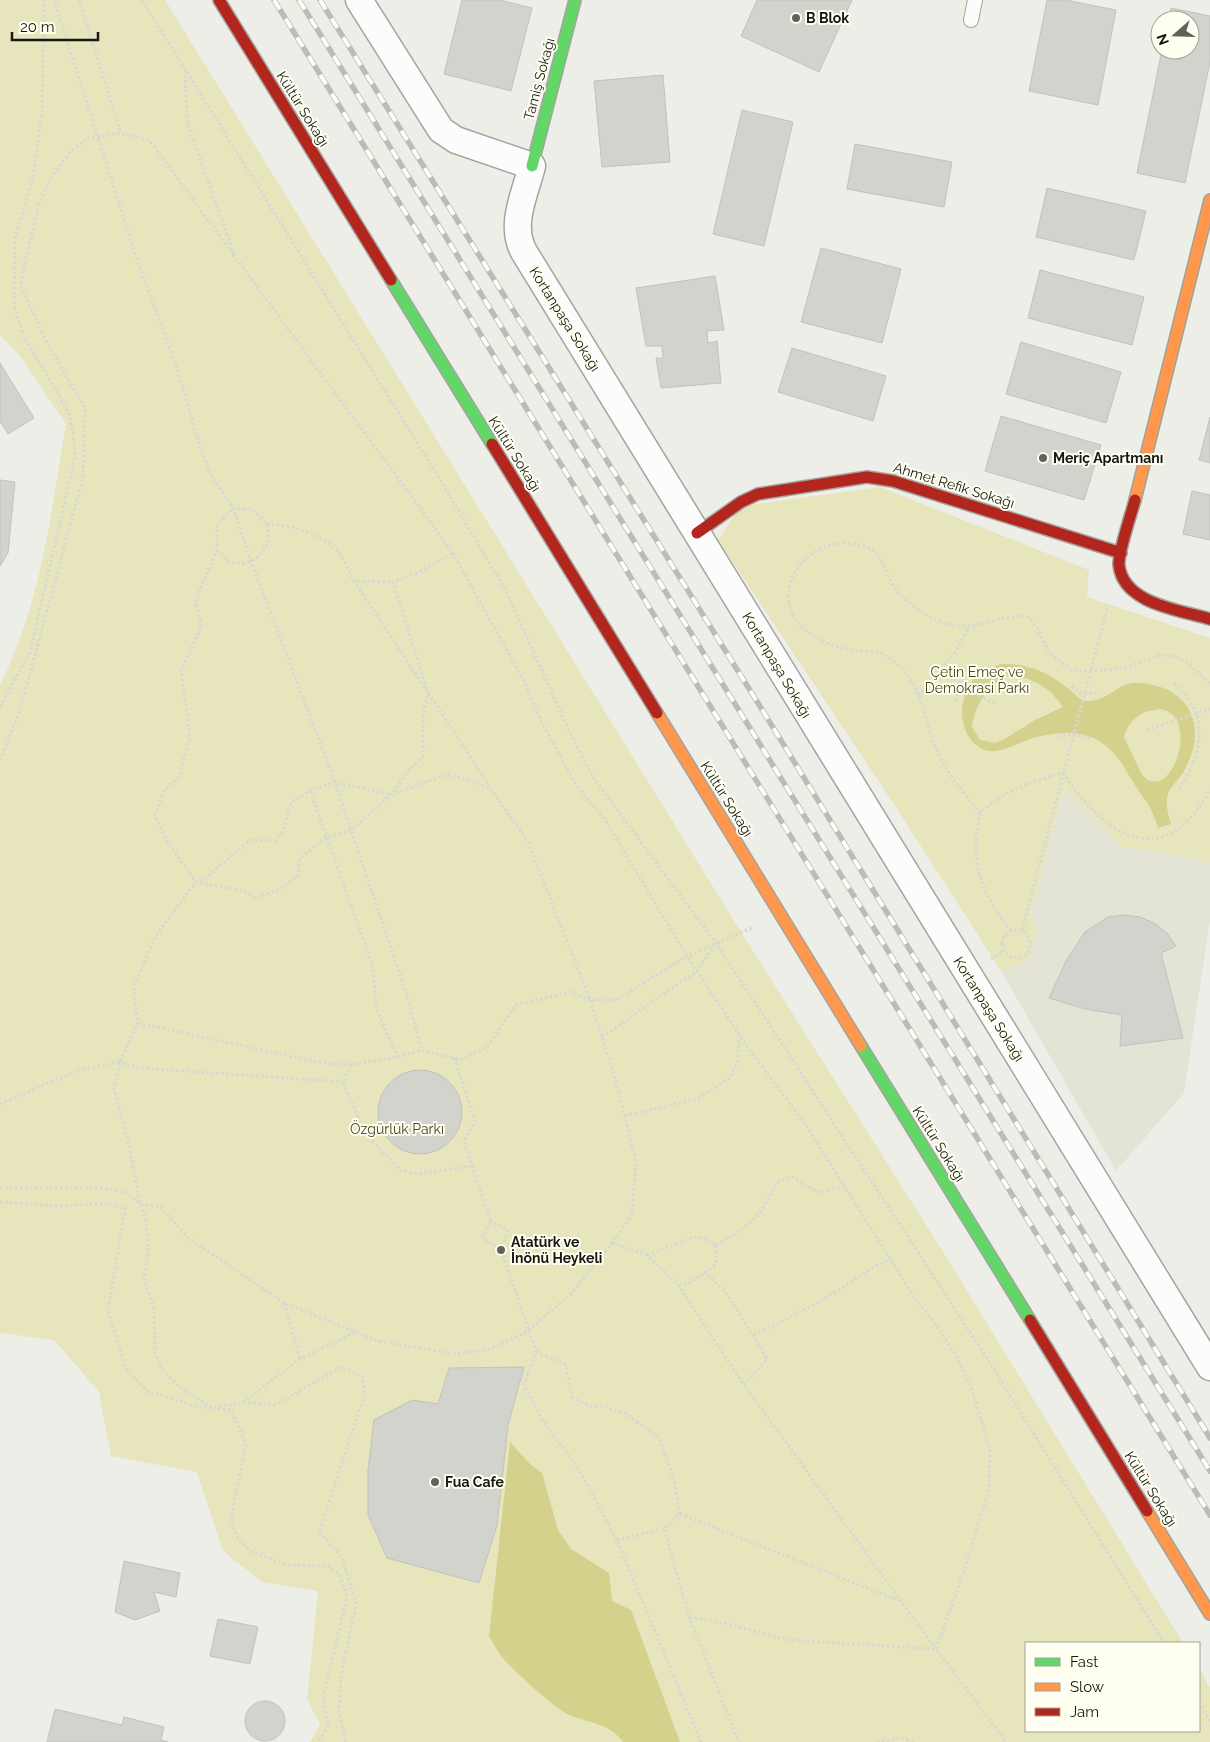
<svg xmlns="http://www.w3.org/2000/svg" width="1210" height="1742" font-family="Raleway,sans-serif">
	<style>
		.built { fill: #e3e3d6 }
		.green { fill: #e6e5bc }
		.water { fill: #d3d18c; fill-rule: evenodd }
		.building { fill: #d3d3ce; stroke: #c2c2bd }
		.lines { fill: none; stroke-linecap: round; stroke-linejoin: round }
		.lane-casing { stroke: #a4a49f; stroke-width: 16 }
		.street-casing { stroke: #a4a49f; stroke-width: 29 }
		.fast-casing { stroke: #a4a49f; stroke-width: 14 }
		.slow-casing { stroke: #a4a49f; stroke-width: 14 }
		.jam-casing { stroke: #a4a49f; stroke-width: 14 }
		.path { stroke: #d7d7d4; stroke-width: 3; stroke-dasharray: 2.5 2.5; stroke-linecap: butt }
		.lane { stroke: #fcfcfc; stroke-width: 14 }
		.street { stroke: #fcfcfc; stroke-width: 26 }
		.fast { stroke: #63d668; stroke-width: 11 }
		.slow { stroke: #ff974d; stroke-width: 11 }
		.jam { stroke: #b3261e; stroke-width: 11 }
		.rail-casing { stroke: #bbbbba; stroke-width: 5.5 }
		.rail { stroke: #fffff1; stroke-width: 4; stroke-dasharray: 11; stroke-linecap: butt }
		.poi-dot { fill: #62625d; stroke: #fffff1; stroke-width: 2 }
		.labels { text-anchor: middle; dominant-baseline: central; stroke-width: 4; stroke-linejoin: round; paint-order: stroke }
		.poi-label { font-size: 14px; font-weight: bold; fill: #171712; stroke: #fffff1; text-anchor: start }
		.street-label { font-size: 14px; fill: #171712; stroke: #fffff1 }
		.park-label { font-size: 14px; fill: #47461d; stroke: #fffff1 }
	</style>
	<rect width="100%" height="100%" fill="#eeeee8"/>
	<path class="built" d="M1064,788L1122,847L1167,853L1210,863V920L1184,1093L1116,1171L1001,971L1029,961L1030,918Z"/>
	<path class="green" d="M0,0H165L741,932L942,1250L1183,1643H1026V1731H1199V1669L1210,1687V1742H310L320,1725L307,1699L318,1591L262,1582L223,1551L197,1472L111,1456L99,1392L54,1340L0,1333V685C41,604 51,512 66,424L19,355L0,335Z
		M880,487L1089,570L1087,597L1210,638V863L1167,853L1122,847L1064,788L1030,917L1038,927L1029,961L1001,971L899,812L718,540L741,506Z"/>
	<path class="water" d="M1002,664C1025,663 1047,672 1065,686C1072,691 1078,700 1087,701C1109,702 1118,681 1139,683C1190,686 1208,726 1185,769C1181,778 1170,786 1168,794C1165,803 1168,815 1171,824L1158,828C1153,809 1145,800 1135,785C1128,775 1124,765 1116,756C1093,728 1064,730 1033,738C1019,742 999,755 985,750C959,740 957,704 970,684C977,673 990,667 1002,664ZM1011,675C1034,678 1050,688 1063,707L1035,720L1003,740L995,743L980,740L972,727C974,706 990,680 1011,675ZM1160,709C1202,715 1171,807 1142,775L1124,737C1130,718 1141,711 1160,709Z
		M510,1442L530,1464L542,1473L558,1530L571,1549L609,1573L612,1601L631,1610L680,1742H623C610,1723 589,1723 569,1715C554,1708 513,1670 502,1657C497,1651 494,1643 489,1637Z"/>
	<path class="building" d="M462,0H500L532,8L511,91L444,74Z
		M757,0H852L819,72L741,36Z
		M1047,0H1066L1116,10L1098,105L1029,91Z
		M1171,8L1210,16V62L1185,183L1137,173L1162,50H1190V20H1168Z
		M663,75L670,162L602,167L594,81Z
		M742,110L793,122L764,246L713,234Z
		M855,144L952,162L944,207L847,189Z
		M1047,188L1146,211L1134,260L1036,237Z
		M821,248L901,269L882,343L801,322Z
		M1040,270L1144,297L1132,345L1028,318Z
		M715,276L724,330L707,331L708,343L717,341L721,383L661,388L656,358H663L662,346H646L636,288Z
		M1021,342L1121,372L1106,423L1006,394Z
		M792,348L886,376L873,421L778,392Z
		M0,363L34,418L8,434L0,421Z
		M1001,416L1101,445L1084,500L985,471Z
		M1210,417V463L1199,460Z
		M0,480L15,482L8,553L0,566Z
		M1192,491L1210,495V540L1183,534Z
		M1124,915L1140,917L1154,923L1167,933L1176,946L1161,953L1183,1038L1120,1046L1122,1015L1085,1009L1049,998L1066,961L1085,932L1108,917Z
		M378 1112a42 42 0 1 1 84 0a42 42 0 1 1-84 0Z
		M524,1367L508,1425L497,1525L479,1583L387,1558L368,1515V1470L374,1420L412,1400L438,1404L449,1368Z
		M124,1561L180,1573L176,1597L154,1592L160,1611L135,1620L115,1612Z
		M218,1619L258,1627L250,1664L210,1656Z
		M245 1721a20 20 0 1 1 40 0a20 20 0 1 1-40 0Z
		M55,1709L122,1725L124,1717L164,1727L161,1740L168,1742H47Z"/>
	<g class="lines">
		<defs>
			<path id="lane" d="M971,20L975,0"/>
			<path id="street" d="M359,0L441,130L456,140L532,166C525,194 509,225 524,252L1210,1367"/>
			<path id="fast" d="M532,166L575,0
				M391,280L492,444
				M861,1046L1030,1320"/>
			<path id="slow" d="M1135,500L1210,200
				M657,713L861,1046
				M1147,1511L1210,1614"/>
			<path id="jam" d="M219,0L391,280
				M492,444L657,713
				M1135,500C1131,515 1118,552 1119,565C1123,604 1180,610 1210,619
				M697,533L741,502L758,494L867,477L893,481L1121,553
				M1030,1320L1147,1511"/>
		</defs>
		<use href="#lane" class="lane-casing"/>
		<use href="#street" class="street-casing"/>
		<use href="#fast" class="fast-casing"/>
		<use href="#slow" class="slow-casing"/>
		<use href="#jam" class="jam-casing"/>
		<path class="path" d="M54,0L137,260L177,368L200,447L213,479L233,508L251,561L335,782L406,993L422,1050
			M79,0L121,133
			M142,0L439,478L506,591L571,735L594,779L716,943L983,1352L1164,1643
			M185,70L187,123L235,257
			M267,524C291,525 323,533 339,553C345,561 349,572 354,581L393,582
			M217,550C221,553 225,559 229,561C250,572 277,546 266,524C264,519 257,514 253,510L233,508L217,525V550L195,602L202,625L181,671L190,737L179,778L164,790L155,816L169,844L196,882L244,891L256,898L280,889L297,876L300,858L325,838L351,830L391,795L409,770L423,756V716L428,693L393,582L417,573L453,553
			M354,581L490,787
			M941,671L995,705
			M1174,684C1210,712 1204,753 1179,788
			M1072,686L1080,693H1097
			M919,696L955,652L969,627
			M955,701L961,684L972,668
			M0,707L30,652L75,457L74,439L69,415L56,390L24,337L14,306L15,237L33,178L42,111L44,0
			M1147,730L1210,709
			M1058,736L1073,734L1090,738
			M0,760L20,710L83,478L85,408L47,343L20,284L39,203L52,176L69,153L88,138L121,133L149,140L453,553L524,681L542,723L576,785L607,823L687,956L748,1048L806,1125L914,1297L940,1330L958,1359L970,1384L990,1448L989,1488L966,1565L936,1649L1006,1742
			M448,774L490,788L528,842L590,1000L615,1078L636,1161L632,1214L612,1243L571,1294L528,1331L491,1349L455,1354L378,1341L284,1303L186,1236L161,1207L140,1204L130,1150L114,1088L120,1062L138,1023L133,988L155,937L196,882L209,875L250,840L276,841L284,829L291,802L310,791L335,782L391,795Z
			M310,791L372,964L377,1011L398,1057
			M980,813C962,792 945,770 934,744C926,722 923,697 908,677C902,668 890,657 880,653C873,650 864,652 857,651C835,648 808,638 795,618C770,577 819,533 861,545C882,551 882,565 891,581C901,601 926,617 947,624C978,633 997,613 1028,617L1037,628L1049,653L1072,671L1110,670L1130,666L1160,655L1175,656L1191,665L1210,684
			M1002 944a14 14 0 1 1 28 0a14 14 0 1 1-28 0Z
			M1022,930L1108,605
			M1011,931C981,893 969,862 980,813C1007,788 1029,783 1063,773C1105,836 1164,875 1210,789
			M991,959L1003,951
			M138,1023L317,1062L351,1065L398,1057L422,1050L459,1060L486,1048L516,1005L570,992L590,1000H616L687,956L754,927
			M602,1037L697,971L716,943
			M454,1058L475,1121L464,1141L490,1220L483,1239L501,1249L536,1352L524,1385L543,1421L578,1468L617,1540L701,1742
			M351,1065L343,1082L365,1133L400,1170L418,1174L472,1166
			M0,1104L79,1070L120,1062L140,1068L343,1082
			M625,1116L699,1098L730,1078L738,1060L739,1036
			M0,1188H103L126,1193L140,1204L145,1218L149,1249L144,1278L154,1309L155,1352L161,1369L182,1389L213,1408L243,1402L275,1405L341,1367L363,1377L364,1396L319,1532L342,1557L356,1604L341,1677L339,1712L346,1742
			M0,1202L63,1206L108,1203L125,1209L108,1311L126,1368L147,1391L200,1407L211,1408
			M490,1220L508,1231L501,1249
			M612,1243L647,1255L679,1286L744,1385L935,1648
			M716,1245C749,1227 761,1217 777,1182L793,1177L817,1192L844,1187
			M647,1255L694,1237L705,1238L716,1245V1265L689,1283L679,1286
			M704,1272L725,1291L767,1359L744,1385
			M284,1303L300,1359
			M754,1335C781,1322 808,1308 834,1293C853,1281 870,1268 891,1259
			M536,1352L565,1364L573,1398L591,1406H602L626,1414L659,1438L674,1479L680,1514L664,1528L689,1617L739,1742
			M243,1402L300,1359L356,1332
			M218,1409L231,1410L246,1444L232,1513V1525L239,1540L250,1551L288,1565L328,1566L340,1575L347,1596L323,1699L328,1726L318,1742
			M680,1514L897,1600
			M617,1540L664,1528
			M690,1617L729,1624L788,1640L935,1649
			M1199,1702L1210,1721
			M877,1742L903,1738L913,1742"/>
		<use href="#lane" class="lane"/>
		<use href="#street" class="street"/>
		<use href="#fast" class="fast"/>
		<use href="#slow" class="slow"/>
		<use href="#jam" class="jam"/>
		<defs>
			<path id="rail" d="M274,0L1210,1515
				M299,0L1210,1471
				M320,0L766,716L1210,1438"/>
		</defs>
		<use href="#rail" class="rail-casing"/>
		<use href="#rail" class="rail"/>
	</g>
	<g class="poi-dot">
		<circle cx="796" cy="18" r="5"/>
		<circle cx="1043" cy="458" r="5"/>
		<circle cx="501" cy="1250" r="5"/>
		<circle cx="435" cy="1482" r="5"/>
	</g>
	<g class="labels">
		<g class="poi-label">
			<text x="806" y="18">B Blok</text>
			<text x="1053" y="458">Meriç Apartmanı</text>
			<text x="511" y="1242">Atatürk ve<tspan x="511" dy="16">İnönü Heykeli</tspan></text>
			<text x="445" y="1482">Fua Cafe</text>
		</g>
		<g class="street-label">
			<text transform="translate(539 79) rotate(-75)">Tamiş Sokağı</text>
			<text transform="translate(303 109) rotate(58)">Kültür Sokağı</text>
			<text transform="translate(565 319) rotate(58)">Kortanpaşa Sokağı</text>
			<text transform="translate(515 454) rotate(58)">Kültür Sokağı</text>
			<text transform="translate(954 485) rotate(17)">Ahmet Refik Sokağı</text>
			<text transform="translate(777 665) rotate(59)">Kortanpaşa Sokağı</text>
			<text transform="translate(727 799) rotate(58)">Kültür Sokağı</text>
			<text transform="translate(989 1009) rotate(58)">Kortanpaşa Sokağı</text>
			<text transform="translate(939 1144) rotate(58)">Kültür Sokağı</text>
			<text transform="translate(1151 1489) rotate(58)">Kültür Sokağı</text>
		</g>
		<g class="park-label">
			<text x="977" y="672">Çetin Emeç ve<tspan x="977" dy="16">Demokrasi Parkı</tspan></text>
			<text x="397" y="1129">Özgürlük Parkı</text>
		</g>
	</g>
	<rect x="1025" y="1642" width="175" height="90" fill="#fffff1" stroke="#a2a298"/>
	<rect x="1035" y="1658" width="25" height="8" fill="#63d668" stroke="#a2a298"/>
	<text x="1070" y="1667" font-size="15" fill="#171712">Fast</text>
	<rect x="1035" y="1683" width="25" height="8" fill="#ff974d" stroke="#a2a298"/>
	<text x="1070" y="1692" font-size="15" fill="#171712">Slow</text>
	<rect x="1035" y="1708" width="25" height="8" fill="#b3261e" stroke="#a2a298"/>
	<text x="1070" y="1717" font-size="15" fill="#171712">Jam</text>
	<g transform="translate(1175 35) rotate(250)"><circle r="24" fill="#fffff1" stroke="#a2a298"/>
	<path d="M0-4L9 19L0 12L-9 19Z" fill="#62625d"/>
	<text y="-8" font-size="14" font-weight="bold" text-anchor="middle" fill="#171712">N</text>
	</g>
	<path d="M12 32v8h86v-8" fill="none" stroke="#171712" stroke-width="2.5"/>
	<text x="20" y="32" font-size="15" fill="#171712" stroke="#fffff1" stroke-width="4" paint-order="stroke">20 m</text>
</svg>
